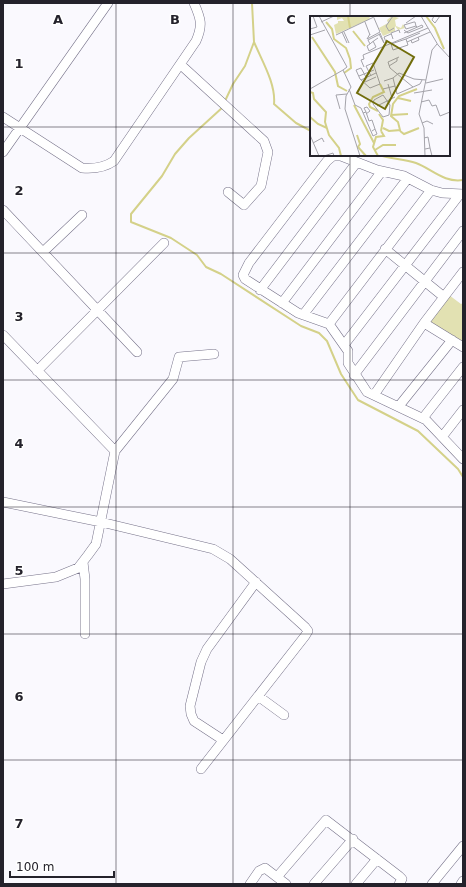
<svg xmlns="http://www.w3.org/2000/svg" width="466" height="887" font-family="'DejaVu Sans',sans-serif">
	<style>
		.green { fill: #e2e1b2 }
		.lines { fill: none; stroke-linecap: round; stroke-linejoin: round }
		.stream { stroke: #d4d189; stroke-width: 2 }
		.minor-casing { stroke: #767289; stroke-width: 10 }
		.minor { stroke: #fff; stroke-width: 9 }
		.grid { fill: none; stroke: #24222b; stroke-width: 1; stroke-opacity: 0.55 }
		.inset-river { fill: none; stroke: #d4d189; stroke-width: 2 }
		.inset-road { fill: none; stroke: #a4a3aa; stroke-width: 1 }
		.view { fill: #716d0b; fill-opacity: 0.15; stroke: #716d0b; stroke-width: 2 }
		.inset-edge { fill: none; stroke: #24222b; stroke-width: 2 }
		.grid-label { font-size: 13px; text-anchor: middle; font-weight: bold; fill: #24222b; stroke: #fff; stroke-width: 3; stroke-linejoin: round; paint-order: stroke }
	</style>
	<rect width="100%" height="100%" fill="#faf9fe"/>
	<path class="green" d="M449,295L461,304L463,303V343L430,323Z"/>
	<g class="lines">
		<path class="stream" d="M254,42C262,61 276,84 274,104L296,123L311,131
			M225,101L233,84L245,66L254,42L252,3
			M223,107L189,138L175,154L162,176L131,214V222L171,238L197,255L206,267L221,274L301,326L319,333L327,341L341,374L358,400L418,431L458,469L463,477
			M379,155C391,159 404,159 416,163C432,169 444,183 463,180"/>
		<defs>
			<path id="minor" d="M181,65L264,141L268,152L261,186L244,205L228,192
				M3,117L82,168C94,169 104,168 114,161L196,41C203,25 201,19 194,3
				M3,152L108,3
				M463,194L442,193L431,190L404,176L377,170L341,156H333L327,161L249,263L243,275L245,279L298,313L329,324L348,351V363L367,392L426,420L463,459
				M3,210L137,352
				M385,249L444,297
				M43,252L82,215
				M260,290L357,162
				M282,303L382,171
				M303,315L408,178
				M424,323L463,347
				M329,324L431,190
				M3,335L115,451
				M344,345L460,194
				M37,371L164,243
				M354,375L463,231
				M374,395L424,323L463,272
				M399,406L452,340
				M423,418L463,367
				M442,437L463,410
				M3,502L101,522L213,549L230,559L305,627L308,631L305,636L201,769
				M83,562L85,579V634
				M3,584L56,577L78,568L88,555L96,544L115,451L173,379L179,357L214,354
				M258,696L284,715
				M223,740L194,721L191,714L190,706L201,662L207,649L256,582
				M277,877L326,820L399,876L402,879L399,884
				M250,884L259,871L265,868L286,884
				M314,884L353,839
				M356,884L377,859
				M432,884L463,846
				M461,884L463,881"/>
		</defs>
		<use href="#minor" class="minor-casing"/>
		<use href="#minor" class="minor"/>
	</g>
	<path class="grid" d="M116,3V884M233,3V884M350,3V17M3,127H311M449,127H463M350,155V884M3,253H463M3,380H463M3,507H463M3,634H463M3,760H463"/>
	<g transform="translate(310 16)">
		<rect width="140" height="140" fill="#faf9fe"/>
		<path d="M27,0H59L60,3L26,18L24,9L28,7V5H34L32,2L27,4ZM82,0L89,2L85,4L86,10L91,12L93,8L95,12L88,14L85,10V15L73,20L69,12L78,7L77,4Z" fill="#e2e1b2"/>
		<path class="inset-river" d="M38,0L40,12M116,0L125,12L134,33M16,6L22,13L24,23L36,32L40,43L41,52L34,57M43,15L55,30M2,21L25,56L28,70L37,75M0,76L3,77L4,83L16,96L15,106L19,119L29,132L31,140M88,82L101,85M44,89L64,127M68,95L60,91L59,88L63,81L74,76L70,68M69,98L73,104L71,115M81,99L98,98M0,101L8,108L17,112M73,112L79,115L90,114L88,106L81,100L83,88L89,80L107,73M90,115L94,118L109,112M47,119L50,128L48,131L56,140M65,134L73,129H86M68,140L63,131L66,121L74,120L71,115"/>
		<path class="inset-road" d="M9,0L37,51L33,54L41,71L36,80L35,93L50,140M83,0L76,10L79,15L84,12M111,0L128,29L140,42M124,0L122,4L125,7L130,0M11,6L24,0M55,6L60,19M96,7L106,0M106,10L96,13L94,9L104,6H105L106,10L107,11M0,13L7,11L3,0M94,14L98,17L113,11M32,16L37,27M34,16L39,27M94,17L112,9L113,11M60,18L57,23L70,16L64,2M69,18L74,27L70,17M0,19L15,14M26,19L66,0M83,23L81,17L89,14L90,17M96,23L98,29L83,34L81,28ZM96,23L110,17M101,24L102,27L109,24L108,21M63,25L66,31L59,35L57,30L60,28L61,27L65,24L68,22M78,25L76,26L74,21L81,18M97,26L120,16M60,28L58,24L70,18M89,41L78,46L80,52L103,71M79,50L87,45V42M54,51L51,44L54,43L53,39L118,12M49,60L64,54M56,61L51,52L46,54L50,63L60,72L70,68L63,47L56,50L61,60M83,62L87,78L110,68L112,64M51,64L66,57M74,65L83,62L89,57L104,63L116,64M55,66L66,61M116,67L133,63M78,68L82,82M0,73L33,54M39,73L45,89L51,92L63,120L67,118L65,113L62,115M73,73L85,70M104,77L122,74M73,79L80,89L79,99L73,101L63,88L64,84ZM111,86L119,84L122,90L126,89L130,100L140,96M67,90L85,81M30,93L26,79L37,78M56,96L54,92L57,91L60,95L56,98M53,97L56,96L59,105L62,104L65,113M112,107L117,105L123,108M0,119L9,140M114,122L118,121L120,132M3,127L12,122L14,126M115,133L120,132L122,140M14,140L23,137L24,140M115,140L114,112L109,98L122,34L127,28"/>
		<path class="view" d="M77,25L104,41L75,93L47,77Z"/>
		<rect width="140" height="140" class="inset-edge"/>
	</g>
	<g class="grid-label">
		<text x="58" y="24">A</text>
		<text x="175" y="24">B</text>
		<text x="291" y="24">C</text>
		<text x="19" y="68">1</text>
		<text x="19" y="195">2</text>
		<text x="19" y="321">3</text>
		<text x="19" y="448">4</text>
		<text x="19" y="575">5</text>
		<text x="19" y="701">6</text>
		<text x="19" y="828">7</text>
	</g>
	<rect width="466" height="887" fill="none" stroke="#24222b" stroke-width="8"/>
	<path d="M10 871v6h104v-6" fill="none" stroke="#24222b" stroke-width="2"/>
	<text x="16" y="871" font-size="12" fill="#24222b" stroke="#ffffff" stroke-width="3" paint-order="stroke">100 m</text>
</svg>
